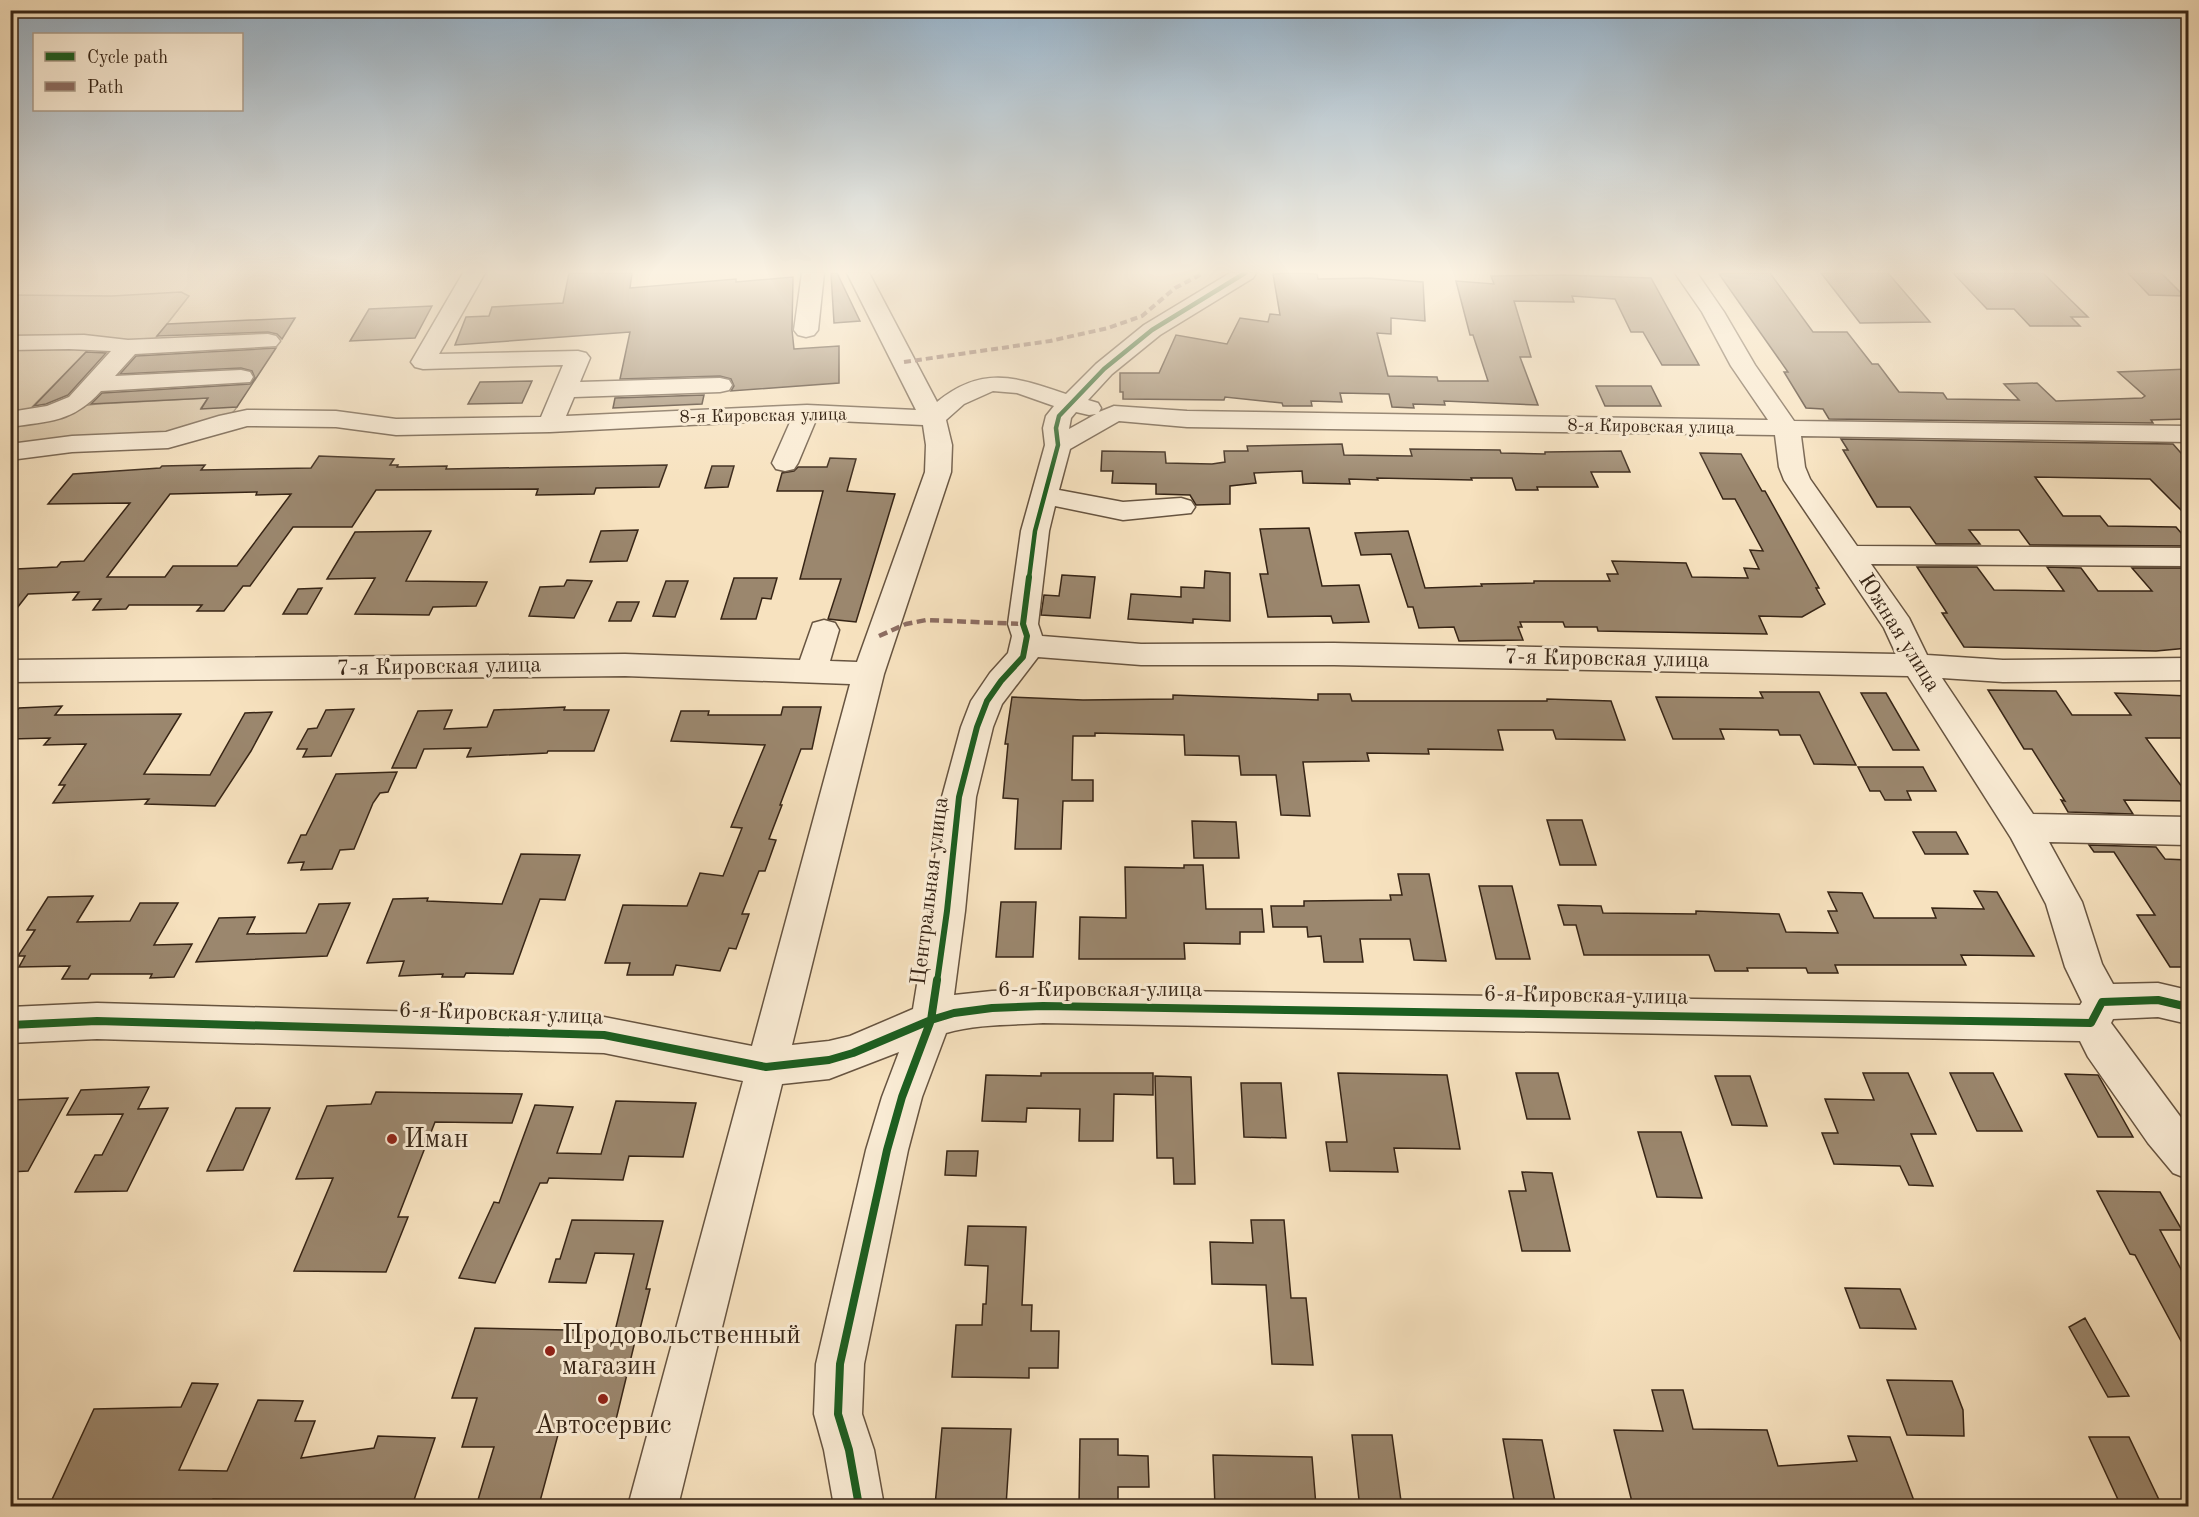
<svg xmlns="http://www.w3.org/2000/svg" width="2199" height="1517" font-family="'Old Standard TT',serif">
	<style>
		.green { fill: #d6c2a2; stroke: #86745c; stroke-width: 1.5 }
		.building { fill: #9b876e; stroke: #372516; stroke-width: 1.5; fill-rule: evenodd }
		.lines { fill: none; stroke-linecap: round; stroke-linejoin: round }
		.minor-casing { stroke: #675440; stroke-width: 3 }
		.minor { fill: #faecd5; fill-rule: evenodd }
		.quiet-far1 { stroke: #8d6e63; stroke-width: 4; stroke-dasharray: 7 4; stroke-linecap: butt }
		.quiet { stroke: #8d6e63; stroke-width: 4.5; stroke-dasharray: 9 4.5; stroke-linecap: butt }
		.cycleway-far2-casing { stroke: #faecd5; stroke-width: 8 }
		.cycleway-far1-casing { stroke: #faecd5; stroke-width: 10 }
		.cycleway-casing { stroke: #faecd5; stroke-width: 12 }
		.cycleway-far2 { stroke: #1b5e20; stroke-width: 4.5 }
		.cycleway-far1 { stroke: #1b5e20; stroke-width: 6 }
		.cycleway { stroke: #1b5e20; stroke-width: 8 }
		.poi-dot { fill: #8f2418; stroke: #faecd5; stroke-width: 2 }
		.labels { text-anchor: middle; dominant-baseline: central; stroke-width: 6; stroke-linejoin: round; paint-order: stroke }
		.far-street-label { font-size: 18px; fill: #372516; stroke: #faecd5 }
		.street-label { font-size: 22px; fill: #372516; stroke: #faecd5 }
		.near-poi-label { font-size: 27px; fill: #372516; stroke: #faecd5; text-anchor: start }
	</style>
	<rect width="100%" height="100%" fill="#f7e2bf"/>
	<filter id="stains"><feTurbulence type="fractalNoise" baseFrequency=".00333" numOctaves="4"/><feColorMatrix values="0 0 0 0 .2 0 0 0 0 .09 0 0 0 0 .02 0 0 0 .5 -.17"/></filter>
	<radialGradient id="worn" r=".72"><stop offset=".6" stop-color="#630" stop-opacity="0"/><stop offset="1" stop-color="#630" stop-opacity=".3"/></radialGradient>
	<path class="green" d="M181,292L189,296L156,338L137,345L89,349L30,409L51,410L97,404L208,398L201,408L237,407C229,421 207,426 192,432L11,445L10,295L112,296Z"/>
	<path class="building" d="M569,273H632L630,288L736,279V282L793,277L792,330L794,349L839,346V383L731,391L734,386L731,379L720,376L620,379L630,332L455,345L466,317L489,316L492,307L563,303Z
		M831,273H837L860,321L834,323Z
		M1293,273L1317,274L1318,279L1369,278L1423,282L1425,321L1391,318V334L1377,333L1388,376L1437,377L1438,381H1488L1473,335H1470L1456,281L1494,284L1491,276L1564,275L1651,278L1699,365H1662L1643,332H1631L1615,299L1572,296L1574,302L1514,301L1531,357H1520L1538,405L1444,401L1445,405L1413,404L1414,408L1392,407L1389,394L1340,393L1342,402L1311,401L1312,406H1283L1282,403L1225,397L1224,400L1123,399V392H1120V373H1159L1176,335L1227,344L1240,318L1268,322L1270,314L1280,315L1273,274Z
		M1734,273H1770L1813,332H1847L1872,364H1878L1899,392L1943,393L1947,399L2019,400L2004,384L2037,383L2056,401L2142,398L2145,396L2118,372L2188,369V419L2151,420L2153,423L1829,419L1823,409L1806,408L1784,372H1788L1719,274Z
		M1821,273H1888L1930,322L1860,323Z
		M1953,273H2043L2088,317H2071L2080,326H2030L2014,309H1987Z
		M2128,273H2161L2184,296L2149,295Z
		M432,306L415,338L350,341L369,309Z
		M295,318L282,339L277,334L268,332L157,336L167,324Z
		M276,348L237,407L201,409L208,398L91,404L102,393L250,384L255,378L252,371L241,368L120,374L136,356Z
		M86,352L106,353L68,395L46,404L34,406Z
		M532,381L522,403L468,404L480,382Z
		M1596,386H1651L1661,406H1605Z
		M704,395L702,404L613,408L615,398Z
		M1841,439L2173,444L2188,461V517L2150,479L2035,477L2063,516H2100L2108,526L2176,527L2188,541V546L2030,545L2019,530H1969L1980,544H1936L1910,507H1877L1843,450H1848Z
		M1342,444L1344,455L1412,456L1410,449L1500,450L1501,453L1545,454V452L1621,451L1630,472H1591L1598,487H1537L1538,490H1516L1512,478H1471L1472,480L1377,478L1378,480L1349,479L1350,484L1303,483L1302,471L1254,473L1256,483L1230,486V504L1196,505L1190,495L1156,494V484L1112,483L1113,471H1101L1102,451L1165,452L1166,463L1212,464L1225,462L1224,451H1248L1247,446Z
		M1700,453L1741,454L1762,491H1765L1819,588H1816L1825,604L1802,617L1759,616L1767,634L1598,631L1597,627H1565L1563,622H1520L1522,627H1518L1523,640L1459,641L1454,627L1419,628L1413,607H1408L1391,554L1361,555L1355,533L1408,531L1425,588L1482,586L1481,584L1534,583V581H1610L1607,574H1618L1612,561L1686,563L1692,577L1748,578L1744,568L1759,569L1750,550L1763,551L1735,499H1723Z
		M319,456L394,459L390,465H398L397,467L447,466L446,469L667,465L659,487L596,488L594,494L536,495L538,489L376,490L352,527H293L250,586H243L224,611H197L202,605H129L126,609L93,610L101,599L73,600L79,592L28,594L10,617V576L16,569L57,567L61,562L84,561L130,503L48,504L73,474L160,468L162,466L205,465L201,470L311,468ZM257,492L256,495L291,494L237,566H173L165,577H107L170,494Z
		M830,458L856,459L847,491L895,494L856,622L828,619L841,579H800L823,491H777L782,473L794,471L798,467H827Z
		M712,466H734L728,487L705,488Z
		M1309,528L1322,586L1359,585L1369,622L1333,623L1331,616L1268,617L1260,574H1268L1260,529Z
		M638,530L627,561L590,562L601,531Z
		M431,531L406,581L487,582L476,606L433,607L429,615L355,614L375,578L327,579L355,532Z
		M1917,567H1977L1994,590L2064,591L2047,567L2081,568L2098,591H2152L2132,568H2188V648L2156,651L1964,647L1942,613H1947Z
		M1205,571L1230,573V621L1193,619V623L1128,619L1131,594L1181,597V587L1204,588Z
		M1062,575L1095,577L1090,618L1041,615L1044,595L1059,596Z
		M734,578H777L771,599L762,598L756,619H721Z
		M567,580L592,581L574,618L529,616L540,587L564,586Z
		M666,581H688L675,617L653,616Z
		M322,588L307,614H283L298,589Z
		M617,602H639L631,621H609Z
		M1988,690L2056,691L2072,715H2131L2115,693L2188,696V738H2146L2188,795V801L2124,800L2133,814L2068,812L2061,800L2065,801L2032,749H2024Z
		M1760,692H1819L1856,765L1814,764L1800,735H1780L1778,730L1720,729L1724,739H1673L1656,697L1763,698Z
		M1861,693H1886L1919,750H1893Z
		M1318,694H1350L1352,701H1547V699L1611,701L1625,740L1556,739L1553,730H1498L1503,750L1428,749L1429,754L1367,753L1369,761L1303,762L1310,816L1281,815L1276,775H1241L1239,756L1185,755L1184,735L1095,733V736H1073L1072,780H1093V801H1063L1061,849H1015L1018,799L1003,798L1008,744H1005L1012,697L1083,700L1173,699V695L1318,700Z
		M62,706L55,715L181,714L144,774L210,775L245,713L272,712L251,751L215,806L145,804L149,799L53,803L65,785H59L86,744L44,745L50,738L10,739V719L19,708Z
		M565,707L564,710H609L594,751H548L547,753L467,757L471,748L424,749L416,768H392L418,711L452,710L444,729L487,727L494,710Z
		M783,707H821L812,749H801L780,805H782L769,839L776,840L765,871H759L742,914H749L736,949L729,948L720,971L676,965L673,975H627L630,963H605L623,905L687,906L700,873L723,876L742,828L731,827L765,745L671,741L681,711H709L708,715H781Z
		M354,709L331,756L303,757L307,749H297L308,729L317,728L326,710Z
		M1858,767H1923L1936,791H1907L1911,800H1885L1880,791H1870Z
		M397,772L388,792L380,793L373,803L354,849L340,850L332,869L301,870L304,862L288,863L301,835H306L336,774Z
		M1547,820H1582L1596,865H1560Z
		M1192,821L1236,822L1239,858H1194Z
		M1913,832H1956L1968,854H1925Z
		M2089,845L2156,847L2165,859L2188,860V967H2170L2137,915H2155L2114,852H2094Z
		M521,854L580,855L565,900L540,899L513,974L466,973L464,977H442L443,974L399,976L404,961L367,963L393,899L428,898L427,901L502,904Z
		M1184,865H1203L1206,909H1262L1264,932H1240V944L1184,943L1185,959H1079L1080,917L1126,918L1125,867L1184,868Z
		M1398,874H1429L1446,961L1414,960L1410,939H1360L1363,962H1324L1321,936L1308,937L1307,927H1273L1271,906H1304V901L1391,900L1390,895H1402Z
		M1479,886H1512L1530,959H1496Z
		M1974,891L1997,892L2034,956L1961,955L1966,965H1835L1838,973H1808L1806,968H1747L1748,971H1715L1709,955H1584L1576,925H1564L1558,905L1601,906L1603,913L1696,914V911L1779,914L1786,932L1838,933L1828,911H1837L1828,892L1862,893L1874,918H1936L1932,908L1984,909Z
		M93,896L77,922L130,921L140,903H178L154,945L192,944L174,977L150,978L152,974H91L88,979H62L70,966L19,967L25,956H18L35,930H27L48,897Z
		M1001,902H1036L1033,957H996Z
		M350,903L327,956L196,962L219,918L255,917L247,934L306,933L319,904Z
		M1041,1073H1153V1095L1114,1094L1113,1141H1079L1080,1109L1027,1108L1026,1122L982,1121L986,1075L1041,1076Z
		M1338,1073L1447,1075L1460,1149L1394,1148L1398,1172L1330,1171L1326,1142H1347Z
		M1516,1073H1558L1570,1119H1527Z
		M1863,1073H1908L1936,1134H1911L1933,1186L1909,1185L1900,1166L1834,1164L1822,1133H1838L1825,1099L1874,1100Z
		M1950,1073H1993L2022,1131H1977Z
		M2065,1074L2098,1075L2133,1137H2098Z
		M1155,1076L1191,1077L1195,1184H1174L1173,1158H1157Z
		M1715,1076H1750L1767,1126L1732,1125Z
		M1241,1083H1281L1286,1138L1244,1137Z
		M149,1087L138,1109L168,1108L127,1191L75,1192L95,1155H102L123,1114L67,1115L81,1090Z
		M376,1092L522,1094L512,1123L435,1122L398,1217H408L386,1272L294,1271L333,1178L296,1179L327,1106L371,1104Z
		M68,1098L28,1171L10,1172V1100Z
		M616,1101L696,1103L683,1157L629,1156L623,1180L549,1178L547,1183H540L495,1283L459,1278L494,1202L499,1203L535,1105L573,1107L557,1153L601,1154Z
		M236,1108H270L243,1170L207,1171Z
		M1638,1132H1681L1702,1198L1657,1197Z
		M947,1151H978L976,1176L945,1175Z
		M1522,1172L1552,1173L1570,1251H1522L1509,1191H1526Z
		M2097,1191L2160,1192L2182,1230H2160L2188,1282V1354L2135,1255L2130,1254Z
		M572,1220L663,1221L646,1289H650L640,1329H638L613,1432L559,1431L539,1505L477,1503L494,1447H462L477,1398H452L475,1328L615,1331L634,1254L595,1253L586,1283L549,1282L556,1259H560Z
		M1251,1220H1284L1291,1298H1306L1313,1365L1272,1364L1266,1285L1212,1284L1210,1242L1253,1243Z
		M968,1226L1026,1227L1022,1305H1032L1031,1331H1059L1058,1368H1029V1378L952,1377L956,1325H982L983,1304H986L988,1266L965,1265Z
		M1845,1288L1900,1289L1916,1329L1860,1328Z
		M2085,1318L2129,1396L2108,1397L2069,1327Z
		M1887,1380L1952,1381L1963,1410L1964,1436L1907,1435Z
		M192,1383L218,1384L179,1470L227,1471L258,1400L303,1401L295,1421H315L301,1458L374,1448L378,1436L435,1438L412,1506H308L309,1501L213,1499L210,1506H127L128,1504L49,1506L94,1409L181,1407Z
		M1652,1390H1683L1693,1429L1767,1430L1778,1466L1857,1461L1848,1436L1890,1437L1916,1506H1872V1504L1633,1506L1614,1430L1663,1431Z
		M942,1428L1011,1429L1006,1506H935Z
		M1352,1435H1392L1401,1501L1359,1500Z
		M2089,1437H2129L2162,1506H2121Z
		M1080,1439H1118V1455L1148,1456L1149,1487H1118V1506H1079Z
		M1503,1439L1542,1440L1556,1506H1515Z
		M1213,1455L1312,1457L1316,1506H1215Z"/>
	<g class="lines">
		<defs>
			<path id="minor" d="M463,273H485L439,354L578,351L586,353L590,358L580,382L720,378L729,380L732,385L729,390L720,392L574,397L566,416L807,405L916,410L847,273H869L937,402C982,365 1016,377 1066,394L1096,364L1144,325L1230,273H1256L1253,278L1160,335L1112,374L1088,400L1098,403L1101,408L1099,412L1114,406L1187,411L1768,420L1731,366L1702,312L1675,273H1697L1724,312L1755,365L1794,421L2188,426V442L1801,436L1805,467L1810,479L1857,546L2188,548V566L1871,564L1909,618L1927,655L2003,660L2188,658V680L2003,682L1942,678L2033,814L2188,817V845L2049,842L2082,902L2102,964L2113,984L2158,983L2188,990V1024L2158,1017L2113,1019L2111,1023L2188,1127V1179L2173,1173L2148,1143L2088,1057L2080,1041L1043,1023C1011,1025 977,1024 946,1033L922,1097L908,1150L864,1364L862,1414L874,1450L884,1506H834L824,1450L814,1414L816,1364L866,1150L882,1097L899,1052L829,1079L782,1084L678,1506H628L743,1081L604,1053L97,1039L10,1043V1007L97,1003L604,1017L752,1046L850,684L625,676L10,682V660L625,654L800,660L813,623L824,620L835,623L839,630L830,661L857,662L925,472L926,445L923,425L816,420L798,463L794,469L785,471L776,469L772,463L791,420L550,432L396,435L336,427L247,426L168,448L72,452L10,460V444L72,436L166,432L219,416L247,410L336,411L396,419L541,417L563,365L423,369L415,367L411,362ZM993,391L1017,393L1054,406L1046,416L1043,428L1045,445L1021,531L1008,624L1012,636L1008,653L990,673L971,701L961,727L942,797L929,911L913,1009L850,1036L829,1041L792,1045L884,674L951,472L952,445L946,420L964,404ZM1076,412L1089,415L1096,414L1069,429L1071,418ZM1119,421L1187,427L1775,435L1779,467L1784,480L1884,628L1896,654L1334,643L1141,644L1042,636L1038,624L1049,531L1055,506L1123,520L1191,513L1195,507L1191,501L1181,498L1123,502L1059,490L1070,449ZM1038,657L1141,665H1334L1908,676L2011,838L2046,904L2065,967L2082,1002L2080,1005L1043,989L992,991L954,995L965,911L976,797L993,727L1002,704Z
				M802,273H824L818,330L814,335L806,337L798,335L794,330Z
				M268,334L276,336L280,341L276,346L135,354L115,376L241,370L250,372L253,377L250,382L101,391C73,422 50,421 10,427V412L47,406L69,397L111,351L69,349L10,350V336L84,335L128,340Z"/>
		</defs>
		<use href="#minor" class="minor-casing"/>
		<use href="#minor" class="minor"/>
		<path class="quiet-far1" d="M904,362L1050,341L1108,328L1142,316L1175,288L1204,273"/>
		<path class="quiet" d="M879,636L906,624L926,620L1023,624"/>
		<defs>
			<path id="cycleway-far2" d="M1029,578L1035,531L1058,445L1056,428L1059,416L1104,369L1152,330L1245,273"/>
			<path id="cycleway-far1" d="M937,982L947,911L959,797L977,727L987,701L1001,681L1023,657L1027,636L1023,624L1029,577"/>
			<path id="cycleway" d="M10,1025L97,1021L604,1035L766,1067L829,1060L853,1053L931,1020L954,1013L992,1008L1043,1006L2091,1023L2102,1002L2158,1000L2188,1007
				M859,1506L849,1450L838,1414L840,1364L887,1150L902,1097L931,1020L937,980"/>
		</defs>
		<use href="#cycleway-far2" class="cycleway-far2-casing"/>
		<use href="#cycleway-far1" class="cycleway-far1-casing"/>
		<use href="#cycleway" class="cycleway-casing"/>
		<use href="#cycleway-far2" class="cycleway-far2"/>
		<use href="#cycleway-far1" class="cycleway-far1"/>
		<use href="#cycleway" class="cycleway"/>
	</g>
	<linearGradient id="sky" x2="0" y2="1"><stop stop-color="#94adc1"/><stop offset="0.56" stop-color="#fbf2e2"/><stop offset="1" stop-color="#fbf2e2" stop-opacity="0"/></linearGradient>
	<rect width="2199" height="485" fill="url(#sky)"/>
	<g class="poi-dot">
		<circle cx="392" cy="1139" r="6"/>
		<circle cx="550" cy="1351" r="6"/>
		<circle cx="603" cy="1399" r="6"/>
	</g>
	<g class="labels">
		<g class="far-street-label">
			<text transform="translate(763 416) rotate(-1)">8-я Кировская улица</text>
			<text transform="translate(1651 427) rotate(1)">8-я Кировская улица</text>
		</g>
		<g class="street-label">
			<text transform="translate(1899 633) rotate(58)">Южная улица</text>
			<text transform="translate(1607 659) rotate(1)">7-я Кировская улица</text>
			<text transform="translate(439 667) rotate(-1)">7-я Кировская улица</text>
			<text transform="translate(930 891) rotate(-83)">Центральная улица</text>
			<text x="1100" y="990">6-я Кировская улица</text>
			<text transform="translate(1586 996) rotate(1)">6-я Кировская улица</text>
			<text transform="translate(501 1014) rotate(2)">6-я Кировская улица</text>
		</g>
		<g class="near-poi-label">
			<text x="404" y="1139">Иман</text>
			<text x="562" y="1335">Продовольственный<tspan x="562" dy="31">магазин</tspan></text>
			<text x="603" y="1425" text-anchor="middle">Автосервис</text>
		</g>
	</g>
	<rect width="2199" height="1517" fill="none" stroke="#f7e2bf" stroke-width="36"/>
	<rect x="12" y="12" width="2175" height="1493" fill="none" stroke="#372516" stroke-width="3"/>
	<rect x="18" y="18" width="2163" height="1481" fill="none" stroke="#372516" stroke-width="1.5"/>
	<rect x="33" y="33" width="210" height="78" fill="#faecd5" stroke="#ac9c89" stroke-width="1.5"/>
	<rect x="45" y="52" width="30" height="9" fill="#1b5e20" stroke="#ac9c89" stroke-width="1.5"/>
	<text x="87" y="63" font-size="18" fill="#372516">Cycle path</text>
	<rect x="45" y="82" width="30" height="9" fill="#8d6e63" stroke="#ac9c89" stroke-width="1.5"/>
	<text x="87" y="93" font-size="18" fill="#372516">Path</text>
	<rect width="100%" height="100%" filter="url(#stains)"/>
	<rect width="100%" height="100%" fill="url(#worn)"/>
</svg>
